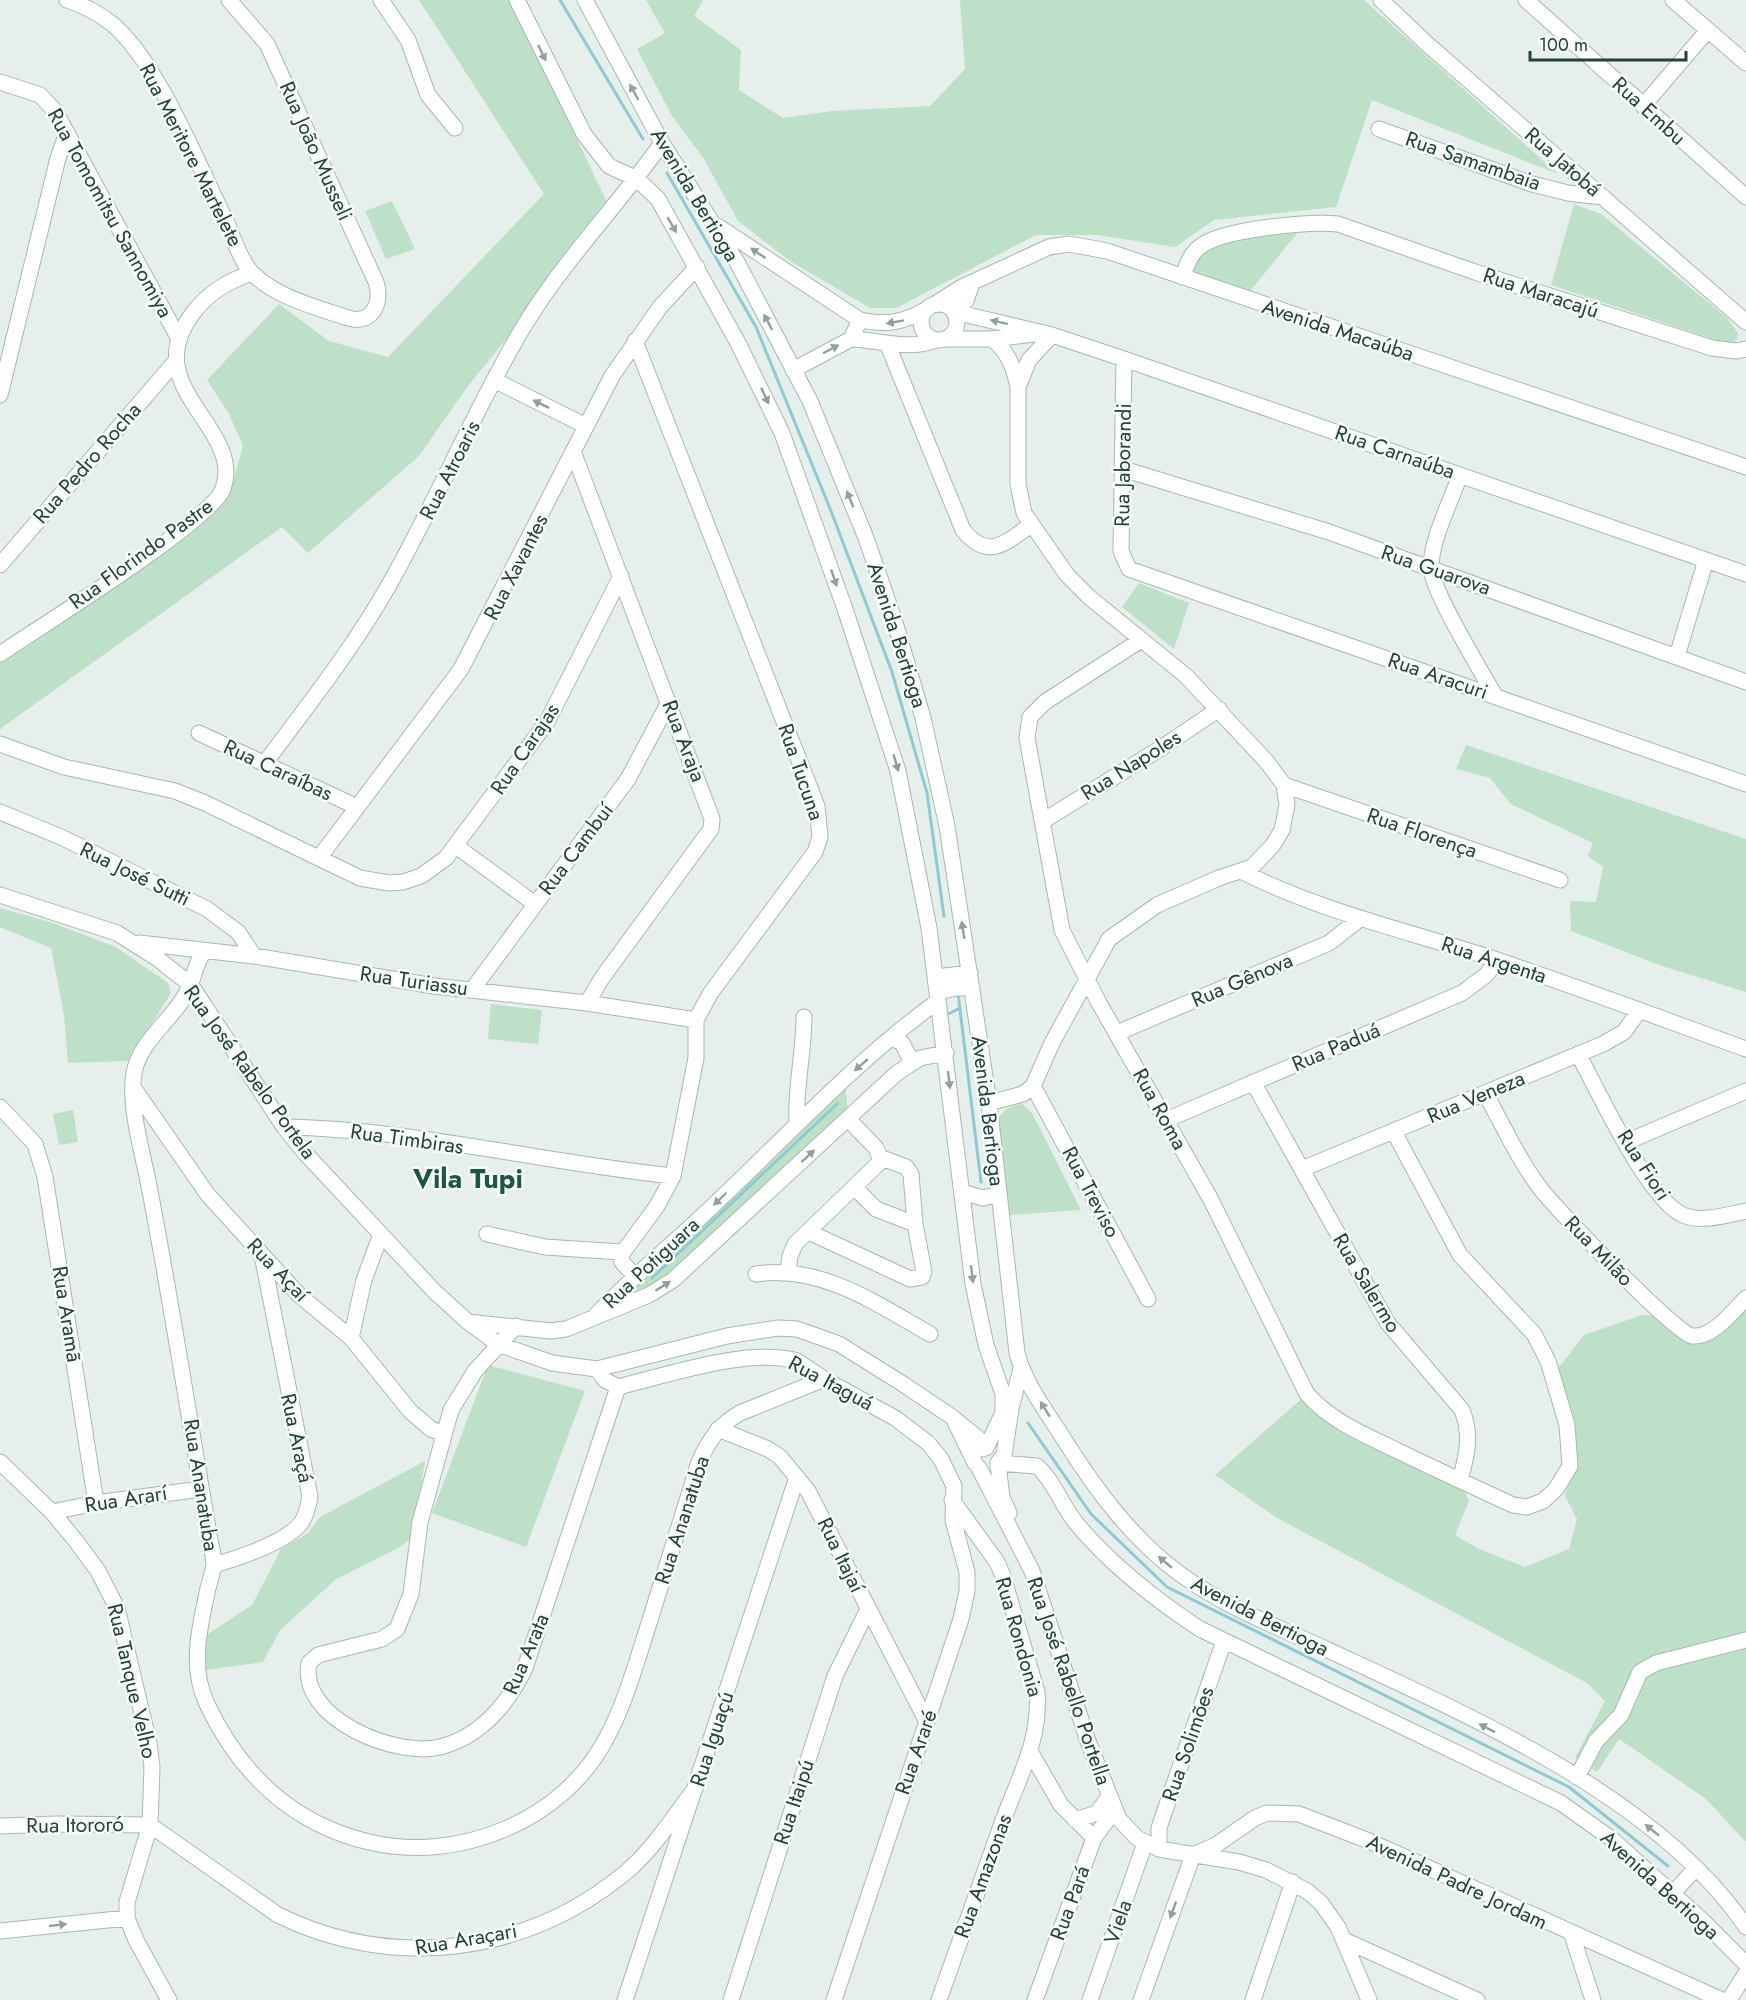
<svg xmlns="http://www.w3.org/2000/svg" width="1746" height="2000" font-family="Jost,sans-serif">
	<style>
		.green { fill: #bfe0c8 }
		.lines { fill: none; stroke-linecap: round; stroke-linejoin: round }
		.stream { stroke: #8ec9d4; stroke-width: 3 }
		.minor-casing { stroke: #a8b8b2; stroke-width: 17 }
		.minor { stroke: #fff; stroke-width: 15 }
		.oneway { fill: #92a09c }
		.labels { text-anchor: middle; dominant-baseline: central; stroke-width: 5; stroke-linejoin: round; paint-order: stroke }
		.street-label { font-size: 21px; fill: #24423a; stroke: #f7fbf9 }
		.district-label { font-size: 27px; font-weight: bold; fill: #1f5548; stroke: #f7fbf9 }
	</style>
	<rect width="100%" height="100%" fill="#e6efeb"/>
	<path class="green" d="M419,0H511L611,211L468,386L419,456L308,553L282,527L0,729V653L217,499L233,482L243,446L229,414L207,380L279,304L329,341L388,357L544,194Z
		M646,0H703L694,16L741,50L739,90L783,118L832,111L930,106L965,69L960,0H1364L1558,174L1372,100L1336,207L1214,220L1175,247L1097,235H1036L896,308H870L790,261L738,221L704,159L672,116L637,49L665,33Z
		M392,201L415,249L386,259L365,211Z
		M1574,204L1601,214L1726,317L1738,333L1736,341L1727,344L1551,285Z
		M1300,230L1250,291L1202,278L1193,270C1205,231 1267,234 1300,230Z
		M1139,583L1189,603L1174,649L1122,607Z
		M1466,745L1746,839V992L1662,966L1571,931L1570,901L1596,902L1603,867L1588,856L1593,843L1511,804L1490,778L1456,769Z
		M0,908L53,923L116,947L168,983L171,993L129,1061L68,1063L64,1015L51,948L0,927Z
		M491,1004L542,1010L538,1044L488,1039Z
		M845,1084L848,1110L667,1277L624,1297Z
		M1022,1104L1032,1113L1081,1210L1010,1215L997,1121C1003,1110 1009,1106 1022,1104Z
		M73,1110L78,1142L59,1145L53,1114Z
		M1746,1298V1842L1706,1799L1619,1739L1597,1772L1575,1758L1605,1701L1587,1683L1277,1518L1215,1475L1307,1394L1320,1417L1339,1422L1460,1480L1469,1501L1455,1535L1479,1549L1525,1567L1569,1549L1577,1519L1565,1496L1570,1466L1556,1391L1559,1367L1584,1335L1642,1315H1662L1690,1336Z
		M488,1365L585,1391L526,1547L432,1513Z
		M425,1461L413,1537L400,1547L335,1580L280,1630L263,1662L206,1670L205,1636L252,1605L281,1549L308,1533L320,1517Z"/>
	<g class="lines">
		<path class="stream" d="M560,0L643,139
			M667,173L756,327L831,511L892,672L927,793L944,916
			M958,993L981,1182
			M946,1015L960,1008
			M652,1278L838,1103
			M1028,1423L1091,1514L1167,1587L1569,1787L1668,1866"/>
		<defs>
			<path id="minor" d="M67,0C83,5 98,13 111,23C157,60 198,165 225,219C233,236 241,263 254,275C277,297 315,307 345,317C371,327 383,304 376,282L267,44L229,0
				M381,0L408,40L428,95L455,128
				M517,0L584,134L609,166L637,179L658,199L738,343L782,433L845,609L898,771L929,928L973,1284L986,1345L1003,1394V1413L986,1448
				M585,0L662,143L737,262L810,401L866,538L894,619L923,718L947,826L989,1103L1017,1353C1025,1385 1048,1413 1065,1441C1096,1490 1132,1539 1180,1574C1225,1607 1278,1627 1328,1650C1468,1715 1658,1797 1746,1927
				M1381,0L1426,43L1746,322
				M1526,0L1746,197
				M1673,0L1746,63
				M0,82L40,95L55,111L179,339
				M1643,106L1708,30
				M1379,129L1532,184L1568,193L1603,197
				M719,227L860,320C887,325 903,323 927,309
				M1182,277C1187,266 1190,253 1201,246C1223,229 1310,221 1338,224L1475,272L1712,348L1736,351L1746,349
				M935,304L962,287L1049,247L1069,244L1107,251L1746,467
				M921 322a18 18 0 1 1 36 0a18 18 0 1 1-36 0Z
				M953,310L966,301L972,283
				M955,312L1052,335L1124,359L1746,574
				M851,339C879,340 909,351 935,340
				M944,339H992L1034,334
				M992,339C1008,351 1014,368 1018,387
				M887,343L963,530C988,561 1005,543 1031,525
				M1124,359L1121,551L1129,569L1746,784
				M793,370L851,339L860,320
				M496,381L586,426
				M0,395L58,158L67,133
				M574,454L712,819L711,829L602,978L587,1003
				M1123,469L1329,532L1746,682
				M1460,475C1451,501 1431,540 1431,567C1431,590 1482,672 1495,696
				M0,565L175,362
				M1141,640L1045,702L1030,717L1027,738L1062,930L1099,1003L1210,1198L1307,1394C1331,1421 1363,1434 1396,1450C1435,1469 1474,1487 1513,1505L1527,1507L1543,1501L1556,1489L1570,1466L1567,1425L1548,1361L1534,1334L1460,1255L1394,1132
				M0,654C38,628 211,521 223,489C245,427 136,388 193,313C208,293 227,281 252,273
				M1677,656L1706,560
				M199,733L357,807
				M0,744L64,767L175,791L205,803L360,878L389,883L403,882L421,876L446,858L547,722L621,576
				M265,763C308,705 354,647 389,585C436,502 473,413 521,331C561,263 617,207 662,143
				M1284,785L1560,880
				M0,812L61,837L207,909L238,932L254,956
				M1043,821L1158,750L1219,709
				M456,846L535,904
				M319,858L461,669L612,376L660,307L697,267
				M1243,872C1322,912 1412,932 1497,960C1580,988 1663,1019 1746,1049
				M0,895L117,933L158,959L191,985L284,1127L305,1153L434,1291L468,1322L498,1344L552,1363L597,1369L727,1336L778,1328L797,1329L839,1344L903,1384L952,1417L979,1439L983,1449
				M139,943L254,956L434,986L587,1003L696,1020
				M204,952C195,963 195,975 189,988C176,1018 140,1039 134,1073C128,1107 144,1157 150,1191C167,1281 182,1372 197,1463C201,1487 205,1510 209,1534C210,1543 214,1555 214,1565C213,1572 210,1581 208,1588C200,1627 189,1666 207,1704C240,1774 293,1824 369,1842C457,1863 562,1822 606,1739C626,1702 637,1660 650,1620C666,1567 683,1515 699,1462C709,1440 719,1425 740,1413L824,1379
				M936,977L970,973
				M472,990L628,779L669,702
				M938,992L956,988H972
				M1117,1033L1329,943L1361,918
				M891,1038L902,1043L912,1062
				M1578,1054C1598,1090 1648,1200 1683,1215C1701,1223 1727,1215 1746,1211
				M1253,1082L1387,1322L1462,1410C1472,1435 1467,1455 1460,1480
				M1033,1086L1148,1299
				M135,1090L208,1195L299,1295L351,1338L410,1411L431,1429L444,1434
				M1485,1093C1503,1125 1518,1159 1540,1188C1554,1207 1677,1335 1692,1336C1713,1338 1733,1311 1746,1298
				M989,1103L1023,1094L1033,1086L1052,1043L1109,939L1157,905L1219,878L1252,867L1273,845L1282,830L1287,805L1284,785L1267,762L1186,676L1089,597L1067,575L1024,513L1018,484V387L1029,360L1052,335
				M0,1107L35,1144L45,1177L96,1503
				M1166,1120L1462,993L1486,975L1498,960
				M797,1123C795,1087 804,1053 804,1017
				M284,1127C415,1129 543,1163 673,1176
				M1626,1142L1746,1091
				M1302,1169L1603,1044L1624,1032L1639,1011
				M855,1188L876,1209L915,1224
				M962,1192L983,1198L999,1194
				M809,1232L910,1279L922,1277L924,1272L915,1224L911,1174L906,1167L882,1158
				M487,1234L545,1247L621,1252
				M788,1272L790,1256L795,1244L881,1161L876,1148L848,1119
				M756,1274C820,1264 877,1304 930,1334
				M634,1275L622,1262L621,1255L657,1206L673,1176L696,1058V1020L710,994L815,852L820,837L817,806L635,341
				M596,1315C635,1274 679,1239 719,1200C791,1132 858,1059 938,1001
				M468,1322L551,1331L566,1329L649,1295L673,1280L897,1073L920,1058L946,1053
				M516,1326L475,1371L451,1410L420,1522L411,1594L397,1629L382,1639L318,1655L309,1663C298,1718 395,1758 440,1747C480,1737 508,1704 525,1668L618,1387
				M351,1338L364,1280L381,1234
				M597,1369L605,1380L618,1387C667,1375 750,1347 797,1361L824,1379L895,1418L928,1443L941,1459L954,1486L953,1520L967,1572V1591L961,1619L834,2000
				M955,1422L975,1463
				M718,1429L768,1449L780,1457L808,1491L926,1720
				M999,1461L1004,1455L1011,1409L1021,1368
				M0,1462L52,1512L76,1541L98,1571L117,1608L149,1743L152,1767L150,1825L127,1902V1918L136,1940L169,2000
				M998,1463L1037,1466C1054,1481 1062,1506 1076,1523C1110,1564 1156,1600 1200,1629L1561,1803L1613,1840L1703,1921L1746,1964
				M998,1465L1002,1497L1009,1513
				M979,1468L1032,1571L1088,1741L1119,1819L1137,1838L1159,1849L1239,1862L1266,1870L1307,1891L1321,1903L1338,1927L1369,2000
				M52,1512L96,1503L201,1489
				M214,1565C238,1558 285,1543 301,1523C307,1515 308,1506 310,1497L262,1255
				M1031,1753L1061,1805L1094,1838
				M1577,1777L1596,1741L1621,1715L1640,1672L1656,1663L1746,1640
				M1075,1820L1097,1813L1108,1798
				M150,1825L278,1915C392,1971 526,1955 625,1873C653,1850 673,1817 695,1789
				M0,1826L57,1824L150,1825
				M1159,1849V1828L1164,1813L1224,1641
				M1193,1855L1216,1845L1255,1818L1267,1813L1299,1814L1369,1841L1722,2000
				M1673,1893L1696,1868
				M0,1931L127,1918
				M1572,1935L1593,2000
				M1344,1940L1477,2000
				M625,2000L797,1477
				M731,2000L835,1676L868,1609
				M939,2000C960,1941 981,1882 1002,1823C1018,1779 1041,1740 1037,1692L1003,1576L997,1562L952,1500
				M1035,2000L1094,1838L1114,1811
				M1090,2000L1145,1843
				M1141,2000L1193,1855
				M1253,2000L1293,1882
				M1729,2000L1746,1973"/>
		</defs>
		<use href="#minor" class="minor-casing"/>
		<use href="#minor" class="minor"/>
	</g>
	<defs><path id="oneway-solid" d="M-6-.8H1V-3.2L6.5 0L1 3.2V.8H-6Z" transform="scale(1.5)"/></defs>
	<g class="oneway">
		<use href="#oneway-solid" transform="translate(542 53) rotate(64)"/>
		<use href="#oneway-solid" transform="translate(634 92) rotate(-119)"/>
		<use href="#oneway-solid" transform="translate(672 225) rotate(60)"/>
		<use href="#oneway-solid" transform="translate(758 253) rotate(-146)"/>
		<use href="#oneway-solid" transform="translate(768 322) rotate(-118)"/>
		<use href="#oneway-solid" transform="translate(895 322) rotate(170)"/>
		<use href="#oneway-solid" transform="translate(999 322) rotate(-166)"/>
		<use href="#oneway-solid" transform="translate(831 349) rotate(-28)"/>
		<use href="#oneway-solid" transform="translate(765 396) rotate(65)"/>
		<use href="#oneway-solid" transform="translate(541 404) rotate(-154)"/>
		<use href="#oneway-solid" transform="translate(850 499) rotate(-112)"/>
		<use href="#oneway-solid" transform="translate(834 578) rotate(71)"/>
		<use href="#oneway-solid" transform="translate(896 763) rotate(74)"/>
		<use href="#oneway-solid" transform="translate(963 930) rotate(-99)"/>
		<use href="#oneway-solid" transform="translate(861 1065) rotate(139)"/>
		<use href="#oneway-solid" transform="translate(949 1080) rotate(83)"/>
		<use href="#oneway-solid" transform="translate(808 1156) rotate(-43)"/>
		<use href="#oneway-solid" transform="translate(720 1199) rotate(136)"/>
		<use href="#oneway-solid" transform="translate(972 1274) rotate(83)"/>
		<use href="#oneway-solid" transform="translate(663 1286) rotate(-32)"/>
		<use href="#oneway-solid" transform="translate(1045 1409) rotate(-122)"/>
		<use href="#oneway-solid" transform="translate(1165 1562) rotate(-140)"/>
		<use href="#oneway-solid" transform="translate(1487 1728) rotate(-153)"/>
		<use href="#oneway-solid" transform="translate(1652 1830) rotate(-141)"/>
		<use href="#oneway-solid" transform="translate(1173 1910) rotate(110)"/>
		<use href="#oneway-solid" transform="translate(58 1925) rotate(-6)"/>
	</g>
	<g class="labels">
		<g class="street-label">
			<text transform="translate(1649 111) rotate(42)">Rua Embu</text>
			<text transform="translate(316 151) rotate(66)">Rua João Musseli</text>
			<text transform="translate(191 155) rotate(63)">Rua Meritore Martelete</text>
			<text transform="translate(1473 161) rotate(19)">Rua Samambaia</text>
			<text transform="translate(1563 162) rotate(41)">Rua Jatobá</text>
			<text transform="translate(695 195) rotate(59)">Avenida Bertioga</text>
			<text transform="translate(110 213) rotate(61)">Rua Tomomitsu Sannomiya</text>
			<text transform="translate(1541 293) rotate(18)">Rua Maracajú</text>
			<text transform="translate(1338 330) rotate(18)">Avenida Macaúba</text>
			<text transform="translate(1395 452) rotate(19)">Rua Carnaúba</text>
			<text transform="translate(87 463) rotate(-49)">Rua Pedro Rocha</text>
			<text transform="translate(1123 465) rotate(-89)">Rua Jaborandi</text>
			<text transform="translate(450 470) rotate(-63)">Rua Atroaris</text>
			<text transform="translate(141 554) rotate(-36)">Rua Florindo Pastre</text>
			<text transform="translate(516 567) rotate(-63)">Rua Xavantes</text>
			<text transform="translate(1436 570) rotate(19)">Rua Guarova</text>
			<text transform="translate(897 635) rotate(72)">Avenida Bertioga</text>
			<text transform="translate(1438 676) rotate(19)">Rua Aracuri</text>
			<text transform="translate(684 741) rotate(69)">Rua Araja</text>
			<text transform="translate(525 749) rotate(-56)">Rua Carajas</text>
			<text transform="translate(1131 765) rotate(-32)">Rua Napoles</text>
			<text transform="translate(278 770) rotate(25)">Rua Caraíbas</text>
			<text transform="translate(801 772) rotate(71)">Rua Tucuna</text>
			<text transform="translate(1422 833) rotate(19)">Rua Florença</text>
			<text transform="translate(576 849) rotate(-53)">Rua Cambuí</text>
			<text transform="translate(135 874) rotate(26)">Rua José Sutti</text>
			<text transform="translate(1494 960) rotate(18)">Rua Argenta</text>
			<text transform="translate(1242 980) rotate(-23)">Rua Gênova</text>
			<text transform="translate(414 981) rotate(8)">Rua Turiassu</text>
			<text transform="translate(1336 1047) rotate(-23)">Rua Paduá</text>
			<text transform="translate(250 1072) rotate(54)">Rua José Rabelo Portela</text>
			<text transform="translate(1476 1097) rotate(-23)">Rua Veneza</text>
			<text transform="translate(1160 1109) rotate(61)">Rua Roma</text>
			<text transform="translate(988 1111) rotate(83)">Avenida Bertioga</text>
			<text transform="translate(407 1139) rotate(8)">Rua Timbiras</text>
			<text transform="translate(1644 1165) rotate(57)">Rua Fiori</text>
			<text transform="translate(1091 1192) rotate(62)">Rua Treviso</text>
			<text transform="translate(1599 1251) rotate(46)">Rua Milão</text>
			<text transform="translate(651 1263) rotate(-43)">Rua Potiguara</text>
			<text transform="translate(278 1270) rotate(46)">Rua Açaí</text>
			<text transform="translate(1367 1283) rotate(59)">Rua Salermo</text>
			<text transform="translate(67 1314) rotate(81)">Rua Aramã</text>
			<text transform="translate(831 1383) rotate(28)">Rua Itaguá</text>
			<text transform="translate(297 1438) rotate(78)">Rua Araçá</text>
			<text transform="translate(201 1485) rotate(81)">Rua Ananatuba</text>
			<text transform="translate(126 1499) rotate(-9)">Rua Ararí</text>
			<text transform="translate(682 1520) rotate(-72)">Rua Ananatuba</text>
			<text transform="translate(841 1555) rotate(64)">Rua Itajaí</text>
			<text transform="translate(1260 1616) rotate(27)">Avenida Bertioga</text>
			<text transform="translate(1019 1637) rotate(74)">Rua Rondonia</text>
			<text transform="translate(526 1654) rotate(-67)">Rua Arata</text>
			<text transform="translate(132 1681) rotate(77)">Rua Tanque Velho</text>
			<text transform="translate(1069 1681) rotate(71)">Rua José Rabello Portella</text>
			<text transform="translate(712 1739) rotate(-72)">Rua Iguaçú</text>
			<text transform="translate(1188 1744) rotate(-71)">Rua Solimões</text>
			<text transform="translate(916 1752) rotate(-71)">Rua Araré</text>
			<text transform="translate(794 1802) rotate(-72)">Rua Itaipú</text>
			<text transform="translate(75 1825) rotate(-1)">Rua Itororó</text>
			<text transform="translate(983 1876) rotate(-70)">Rua Amazonas</text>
			<text transform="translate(1457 1882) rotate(25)">Avenida Padre Jordam</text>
			<text transform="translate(1660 1885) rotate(42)">Avenida Bertioga</text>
			<text transform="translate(1070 1903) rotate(-70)">Rua Pará</text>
			<text transform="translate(1118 1922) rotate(-71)">Viela</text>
			<text transform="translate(466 1939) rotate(-10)">Rua Araçari</text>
		</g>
		<g class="district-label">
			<text x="468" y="1178">Vila Tupi</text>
		</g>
	</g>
	<path d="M1530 51v9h156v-9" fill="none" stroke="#24423a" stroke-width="3"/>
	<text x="1539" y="51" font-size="18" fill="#24423a" stroke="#f7fbf9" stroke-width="4.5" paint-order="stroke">100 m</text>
</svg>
